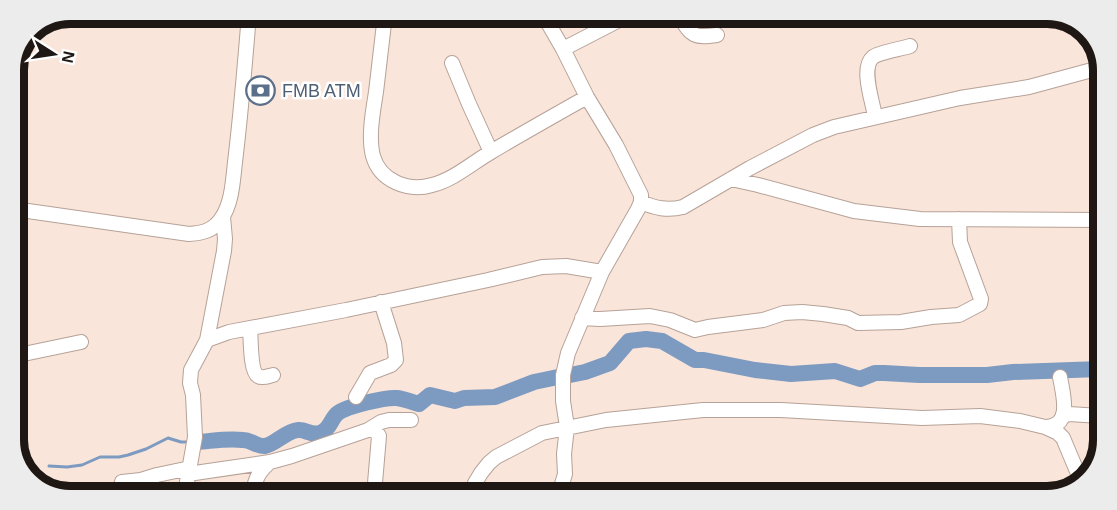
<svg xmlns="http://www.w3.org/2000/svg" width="1117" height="510" font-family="Arial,sans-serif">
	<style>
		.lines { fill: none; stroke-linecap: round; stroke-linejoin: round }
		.stream { stroke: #7d9bc1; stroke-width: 3 }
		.river { stroke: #7d9bc1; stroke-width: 16 }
		.minor-casing { stroke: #b6a298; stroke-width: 16 }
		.minor { stroke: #fff; stroke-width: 14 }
		.labels { text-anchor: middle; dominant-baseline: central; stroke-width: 5; stroke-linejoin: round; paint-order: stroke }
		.service-label { font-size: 18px; fill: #4e5e75; stroke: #fff; text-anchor: start }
		.rim { fill: none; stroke: #1e1713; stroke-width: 8 }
	</style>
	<rect width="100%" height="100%" fill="#fae5da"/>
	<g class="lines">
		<path class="stream" d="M49,466L67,467L82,465L100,457H119L128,455L146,449L168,438L181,442H191"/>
		<path class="river" d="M570,375L585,372L610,363L629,341L646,339L662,341L695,360H704L755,370L791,374L835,371L860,379L875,373H884L919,375H987L1013,372L1100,369
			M197,442C212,441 228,438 243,440C251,440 258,447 265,446C274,445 286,431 298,430C306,429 310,436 320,433C330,430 331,418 338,413C347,406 386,397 397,398C404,399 412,402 419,404L430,395L455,401L464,398L495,397L534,382L558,377"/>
		<defs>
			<path id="minor" d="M385,15C382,41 379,66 376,92C373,111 368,137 373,156C380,181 408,192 432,185C453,180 472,163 491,152C523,133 555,115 587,97
				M544,16L563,49L587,97L616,145L641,195V202L638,209L602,272L568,353L563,375V401L567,427L564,454L565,474L559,494
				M680,16C691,37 695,38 717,35
				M563,49L627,16
				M452,63L469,104L491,152
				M875,117C873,102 860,68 873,57C880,52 901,49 910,46
				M731,179L758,185L854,211L920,219L1102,220
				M641,202C655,208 667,211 683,207L750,168L813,135L834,127L960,98L1029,87L1103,67
				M14,209L189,234C202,233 213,231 221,219C232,204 233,180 235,162C241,113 245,64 249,14
				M582,318L600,319L650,316L670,320L695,330L708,327L763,320L784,313L802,312L823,314L848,318L858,323L901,322L931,317L959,315L980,304L981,299L960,242L959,219
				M250,328C251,338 250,371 258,376C263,379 268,376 273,375
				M207,340L229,332L346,310L488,280L542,267L566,266L602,272
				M14,356L81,342
				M356,397L370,373L391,365L396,360L394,343L381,302
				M1062,418L1065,415L1069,414L1100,416
				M1045,427C1073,426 1063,395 1060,377
				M368,430H375L379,436L375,483
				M188,474L270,462L292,456L368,430L381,422L389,420H411
				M120,492L122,482L141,480L157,475L190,468
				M185,493L195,437L193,395L190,383L191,370L207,340L224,251L225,239L223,217
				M253,493C255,479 259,471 270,462
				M472,494L475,483L481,473L489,463L496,457L542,433L606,420L703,410H781L922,418L980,416L1020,421L1045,427L1058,433L1063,438L1079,476L1076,484L1071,489"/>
		</defs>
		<use href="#minor" class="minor-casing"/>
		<use href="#minor" class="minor"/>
	</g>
	<defs>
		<symbol id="bank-ring" viewBox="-11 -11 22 22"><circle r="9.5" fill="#fff" stroke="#5c6f8a" stroke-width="1.5"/><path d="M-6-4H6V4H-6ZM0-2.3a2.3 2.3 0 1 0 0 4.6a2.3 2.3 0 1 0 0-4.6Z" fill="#5c6f8a"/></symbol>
	</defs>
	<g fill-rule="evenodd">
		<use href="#bank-ring" x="244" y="74" width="33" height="33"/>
	</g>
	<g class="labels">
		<g class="service-label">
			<text x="282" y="91">FMB ATM</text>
		</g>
	</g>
	<path d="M0 0H1117V510H0ZM70 24H1047A46 46 0 0 1 1093 70V440A46 46 0 0 1 1047 486H70A46 46 0 0 1 24 440V70A46 46 0 0 1 70 24Z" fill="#edecec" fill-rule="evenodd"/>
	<path class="rim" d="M70 24H1047A46 46 0 0 1 1093 70V440A46 46 0 0 1 1047 486H70A46 46 0 0 1 24 440V70A46 46 0 0 1 70 24Z"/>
	<g transform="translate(54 54) rotate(102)" stroke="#ffffff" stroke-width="4.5" paint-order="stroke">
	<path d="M0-4.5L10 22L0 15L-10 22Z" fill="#1e1713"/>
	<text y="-9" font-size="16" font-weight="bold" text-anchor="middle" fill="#1e1713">N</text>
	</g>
</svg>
